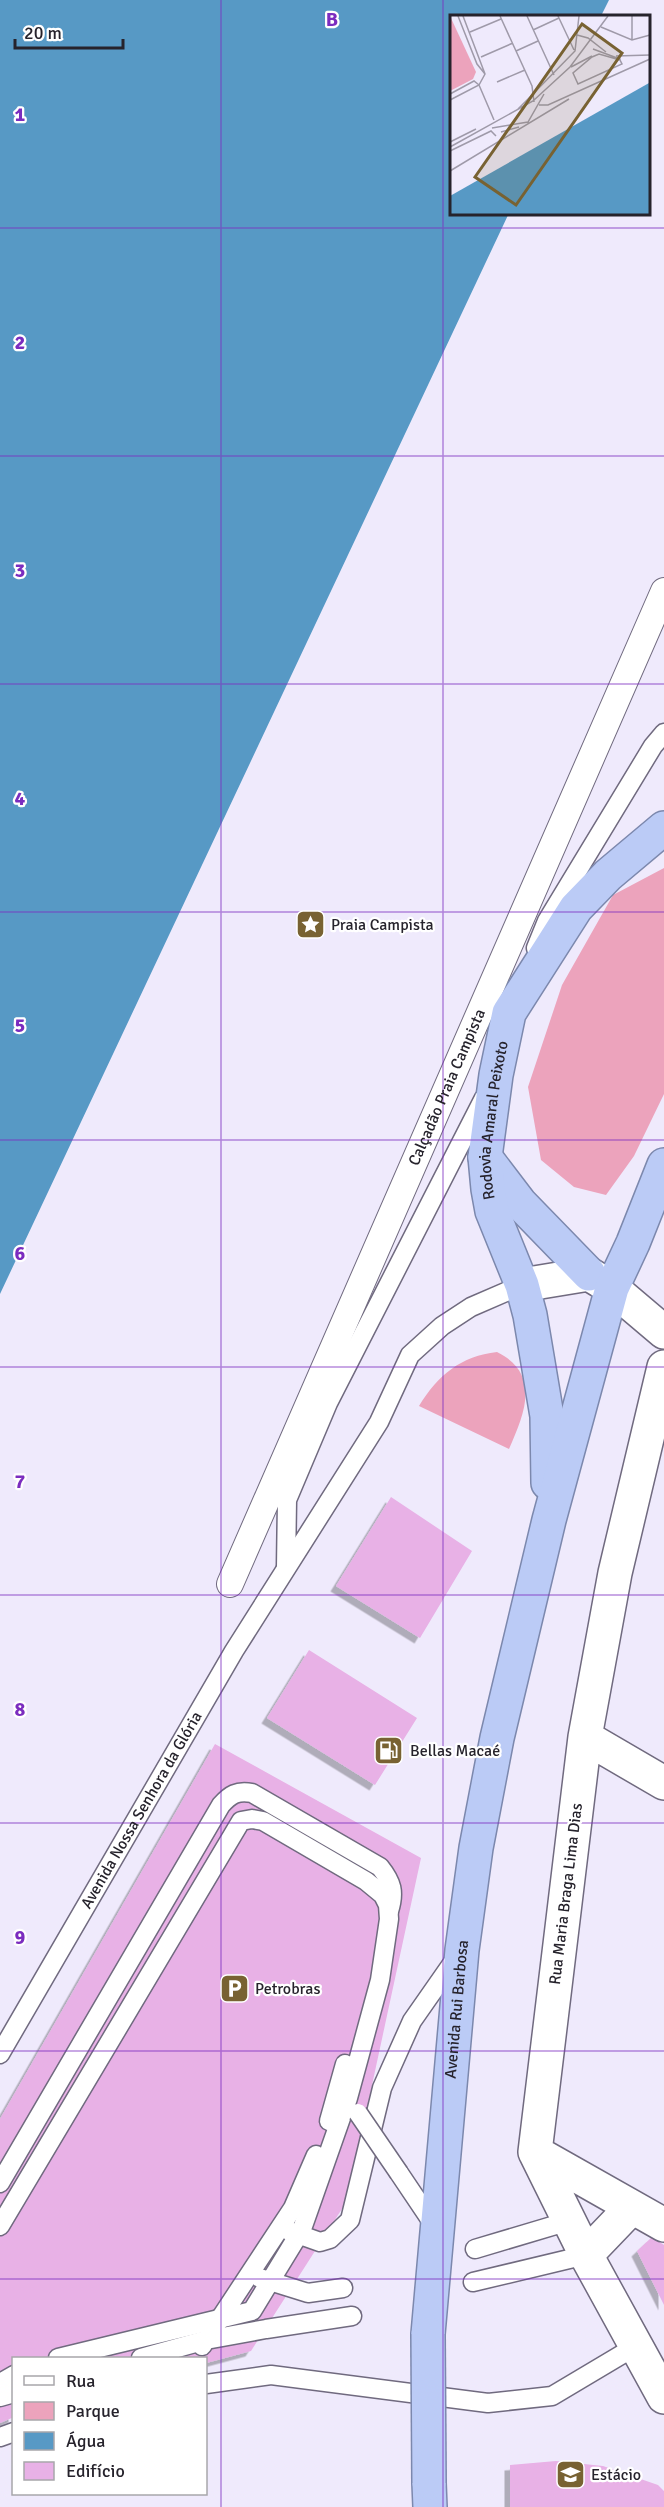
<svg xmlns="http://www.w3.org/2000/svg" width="664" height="2507" font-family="Signika,sans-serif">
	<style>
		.green { fill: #eca3bc }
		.water { fill: #5799c5 }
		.building { fill: #e8b1e6; filter: url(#shadow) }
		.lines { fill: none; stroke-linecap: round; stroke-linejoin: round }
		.service-casing { stroke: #706a7f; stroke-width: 21 }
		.pedestrian-casing { stroke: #706a7f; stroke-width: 28 }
		.minor-casing { stroke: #706a7f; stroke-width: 36 }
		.secondary-casing { stroke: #706a7f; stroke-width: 36 }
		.trunk-casing { stroke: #7c88ad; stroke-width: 36 }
		.service { stroke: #fff; stroke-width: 18 }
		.pedestrian { stroke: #fff; stroke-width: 26 }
		.minor { stroke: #fff; stroke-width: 33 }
		.secondary { stroke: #fff; stroke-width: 33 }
		.trunk { stroke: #bbcbf6; stroke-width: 33 }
		.service-bridge-casing { stroke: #706a7f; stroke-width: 21; stroke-linecap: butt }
		.trunk-bridge-casing { stroke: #7c88ad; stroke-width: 36; stroke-linecap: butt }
		.service-bridge { stroke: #fff; stroke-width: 18 }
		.trunk-bridge { stroke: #bbcbf6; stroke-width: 33 }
		.grid { fill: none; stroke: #7b2cbf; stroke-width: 1.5; stroke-opacity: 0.55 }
		.labels { text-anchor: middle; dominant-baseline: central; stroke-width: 4.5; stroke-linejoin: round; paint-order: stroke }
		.poi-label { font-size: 16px; fill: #26232c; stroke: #fff; text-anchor: start }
		.street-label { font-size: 16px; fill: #26232c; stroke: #fff }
		.inset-road { fill: none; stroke: #9f9aa9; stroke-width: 1.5 }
		.view { fill: #786232; fill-opacity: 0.15; stroke: #786232; stroke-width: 3 }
		.inset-edge { fill: none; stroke: #26232c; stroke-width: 3 }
		.grid-label { font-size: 20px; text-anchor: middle; font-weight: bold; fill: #7b2cbf; stroke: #fff; stroke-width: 4.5; stroke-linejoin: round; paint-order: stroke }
	</style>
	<defs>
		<filter id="shadow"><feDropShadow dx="-5.5" dy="5.5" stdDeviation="0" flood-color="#0004"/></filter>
	</defs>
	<rect width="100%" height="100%" fill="#efeafc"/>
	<path class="green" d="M664,868V1094L634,1156L606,1195L574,1187L541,1160L528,1087L562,985L613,895Z
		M497,1352C541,1374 525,1413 509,1449L419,1406C438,1375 461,1356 497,1352Z"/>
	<path class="water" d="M0,0H609L601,16H451V213H509L0,1294Z"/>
	<path class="building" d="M391,1497L472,1551L420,1638L336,1586Z
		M309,1650L417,1718L375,1785L267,1718Z
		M215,1744L421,1858L347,2201L251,2351L206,2363V2358H14V2417L0,2423V2119Z
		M652,2237L664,2245V2305L637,2251Z
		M556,2461L603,2466L658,2485L664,2491V2507H510V2465Z"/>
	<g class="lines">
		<defs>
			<g id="service">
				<path d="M536,948L547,921L653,746L664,733"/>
				<path d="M286,1567L287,1500L328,1403L484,1098"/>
				<path id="s1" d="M0,2054L234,1651L379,1422L410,1355L442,1326L471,1307L522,1285"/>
				<path d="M329,2121L345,2064"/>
				<path d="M399,2173L436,2228"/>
				<path d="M0,2183L221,1805C230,1795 237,1790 252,1793L380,1867C392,1882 395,1892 389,1911"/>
				<path d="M0,2226L241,1821L252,1819L263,1821L366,1881L383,1895L388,1905L389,1919L380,1980L348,2098L302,2229L252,2311L58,2358"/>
				<path d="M289,2231L320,2242L330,2239L350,2220L382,2088L412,2021L456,1958"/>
				<path d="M475,2249L569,2221"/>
				<path d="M260,2278L308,2293L343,2288"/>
				<path d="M473,2282L586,2255"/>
				<path d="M202,2346L206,2340L266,2329L352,2316"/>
				<path d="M141,2358L206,2340L293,2208L316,2155"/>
				<path d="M0,2383L14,2375"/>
				<path d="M206,2384L271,2375L488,2403L552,2396L636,2346"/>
				<path d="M0,2397L14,2393"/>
				<path d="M0,2437L14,2432"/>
			</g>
			<g id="pedestrian">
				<path id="s2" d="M230,1584L664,591"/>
			</g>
			<path id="minor" d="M664,1367L615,1573L585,1737L535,2152L586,2255L664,2397
				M585,1737L664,1783
				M535,2152L664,2225
				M586,2255L632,2207"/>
			<path id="secondary" d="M522,1285L589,1274L612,1288L664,1332"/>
			<g id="trunk">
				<path d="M485,1157L520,1203L589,1274"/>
				<path id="s3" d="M548,1483L547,1416L530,1315L522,1285L492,1211L488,1189L485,1157L496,1075L509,1013L576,908L608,875L664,828"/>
				<path id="s4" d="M428,2334L462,1950L476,1848L497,1738L549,1520L612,1288L633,1243L664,1165"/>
				<path d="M429,2483L430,2507"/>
			</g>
		</defs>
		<use href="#service" class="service-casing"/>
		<use href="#pedestrian" class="pedestrian-casing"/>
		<use href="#minor" class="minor-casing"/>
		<use href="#secondary" class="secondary-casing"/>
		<use href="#trunk" class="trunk-casing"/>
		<use href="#service" class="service"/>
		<use href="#pedestrian" class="pedestrian"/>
		<use href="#minor" class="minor"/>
		<use href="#secondary" class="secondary"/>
		<use href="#trunk" class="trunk"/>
		<defs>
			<path id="service-bridge" d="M358,2113L399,2173"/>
			<path id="trunk-bridge" d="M428,2334L429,2483"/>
		</defs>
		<use href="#service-bridge" class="service-bridge-casing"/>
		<use href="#trunk-bridge" class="trunk-bridge-casing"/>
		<use href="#service-bridge" class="service-bridge"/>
		<use href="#trunk-bridge" class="trunk-bridge"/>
	</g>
	<path class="grid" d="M221,0V2507M443,0V2507M0,228H664M0,456H664M0,684H664M0,912H664M0,1140H664M0,1367H664M0,1595H664M0,1823H664M0,2051H664M0,2279H664"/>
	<defs>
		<symbol id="sight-square" viewBox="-11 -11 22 22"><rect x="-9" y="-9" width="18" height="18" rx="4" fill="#786232" stroke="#fff"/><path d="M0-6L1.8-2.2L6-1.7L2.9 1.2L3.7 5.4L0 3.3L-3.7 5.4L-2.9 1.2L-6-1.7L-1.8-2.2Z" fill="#fff"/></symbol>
		<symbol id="fuel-square" viewBox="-11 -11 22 22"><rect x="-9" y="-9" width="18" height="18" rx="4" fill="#786232" stroke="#fff"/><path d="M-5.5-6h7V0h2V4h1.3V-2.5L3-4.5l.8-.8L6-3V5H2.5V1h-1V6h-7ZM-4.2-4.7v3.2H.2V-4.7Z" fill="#fff"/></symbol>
		<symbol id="parking-square" viewBox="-11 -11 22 22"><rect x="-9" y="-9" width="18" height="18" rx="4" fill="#786232" stroke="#fff"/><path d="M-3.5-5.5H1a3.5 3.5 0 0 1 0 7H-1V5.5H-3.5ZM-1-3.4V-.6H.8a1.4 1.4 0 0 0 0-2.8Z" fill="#fff"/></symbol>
		<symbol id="university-square" viewBox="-11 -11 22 22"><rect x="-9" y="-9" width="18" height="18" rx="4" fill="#786232" stroke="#fff"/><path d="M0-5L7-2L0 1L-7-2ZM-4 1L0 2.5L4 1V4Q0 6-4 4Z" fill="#fff"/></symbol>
	</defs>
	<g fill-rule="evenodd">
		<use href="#sight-square" x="294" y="908" width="33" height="33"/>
		<use href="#fuel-square" x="372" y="1734" width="33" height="33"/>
		<use href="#parking-square" x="218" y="1972" width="33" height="33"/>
		<use href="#university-square" x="554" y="2458" width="33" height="33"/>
	</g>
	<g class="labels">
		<g class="poi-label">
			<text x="331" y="925">Praia Campista</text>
			<text x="410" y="1751">Bellas Macaé</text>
			<text x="255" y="1989">Petrobras</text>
			<text x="591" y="2475">Estácio</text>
		</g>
		<g class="street-label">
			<text stroke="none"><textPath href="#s2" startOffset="542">Calçadão Praia Campista</textPath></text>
			<text stroke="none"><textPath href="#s3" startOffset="372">Rodovia Amaral Peixoto</textPath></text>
			<text stroke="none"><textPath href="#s1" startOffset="282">Avenida Nossa Senhora da Glória</textPath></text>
			<text transform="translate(566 1894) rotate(-83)">Rua Maria Braga Lima Dias</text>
			<text stroke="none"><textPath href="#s4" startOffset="326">Avenida Rui Barbosa</textPath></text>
		</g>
	</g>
	<g transform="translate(450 15)">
		<rect width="200" height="200" fill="#efeafc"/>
		<path d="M0,1L26,57L23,64L0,76Z" fill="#eca3bc"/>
		<path d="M199,68V199H0V181Z" fill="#5799c5"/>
		<path class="inset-road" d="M8,1L27,49L35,59M50,1L82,71L84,87M77,1L104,60M108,1L124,35M151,12L182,25L200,20M83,15L109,3M20,17L51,4M127,20L138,23L156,37M182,25V1M143,34L170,44V45L172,49L128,69L123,58L142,42L149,39L170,45M66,36L88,26M166,41L200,40M31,42L63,28M121,52L142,41M47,67L75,55M29,70L44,105M0,79L24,66L29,70M82,80L125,36L129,1M0,85L29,70L35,59L13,1M89,90H98L200,44M68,94L82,80M42,113L78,107L94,79M51,117L69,112M0,127L26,114M0,132L83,86L120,52L158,1M0,136L41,116L46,121M0,156L119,84"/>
		<path class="view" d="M132,9L172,38L66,190L25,162Z"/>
		<rect width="200" height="200" class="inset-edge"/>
	</g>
	<g class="grid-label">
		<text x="332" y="26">B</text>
		<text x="20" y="121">1</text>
		<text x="20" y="349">2</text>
		<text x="20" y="577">3</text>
		<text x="20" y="805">4</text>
		<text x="20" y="1032">5</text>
		<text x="20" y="1260">6</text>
		<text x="20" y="1488">7</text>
		<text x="20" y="1716">8</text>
		<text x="20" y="1944">9</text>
	</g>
	<rect x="12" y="2357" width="195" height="138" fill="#ffffff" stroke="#a8a7ab" stroke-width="1.5"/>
	<rect x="24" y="2376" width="30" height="9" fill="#ffffff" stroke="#a8a7ab" stroke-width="1.5"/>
	<text x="66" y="2387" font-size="18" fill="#26232c">Rua</text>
	<rect x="24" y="2402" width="30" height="18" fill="#eca3bc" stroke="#a8a7ab" stroke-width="1.5"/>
	<text x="66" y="2417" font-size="18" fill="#26232c">Parque</text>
	<rect x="24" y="2432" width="30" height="18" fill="#5799c5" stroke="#a8a7ab" stroke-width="1.5"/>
	<text x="66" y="2447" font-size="18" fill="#26232c">Água</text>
	<rect x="24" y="2462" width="30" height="18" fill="#e8b1e6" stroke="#a8a7ab" stroke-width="1.5"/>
	<text x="66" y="2477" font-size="18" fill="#26232c">Edifício</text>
	<path d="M15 39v9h108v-9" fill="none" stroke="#26232c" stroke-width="3"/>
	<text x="24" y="39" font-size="18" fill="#26232c" stroke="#ffffff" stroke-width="4.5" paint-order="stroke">20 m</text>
</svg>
